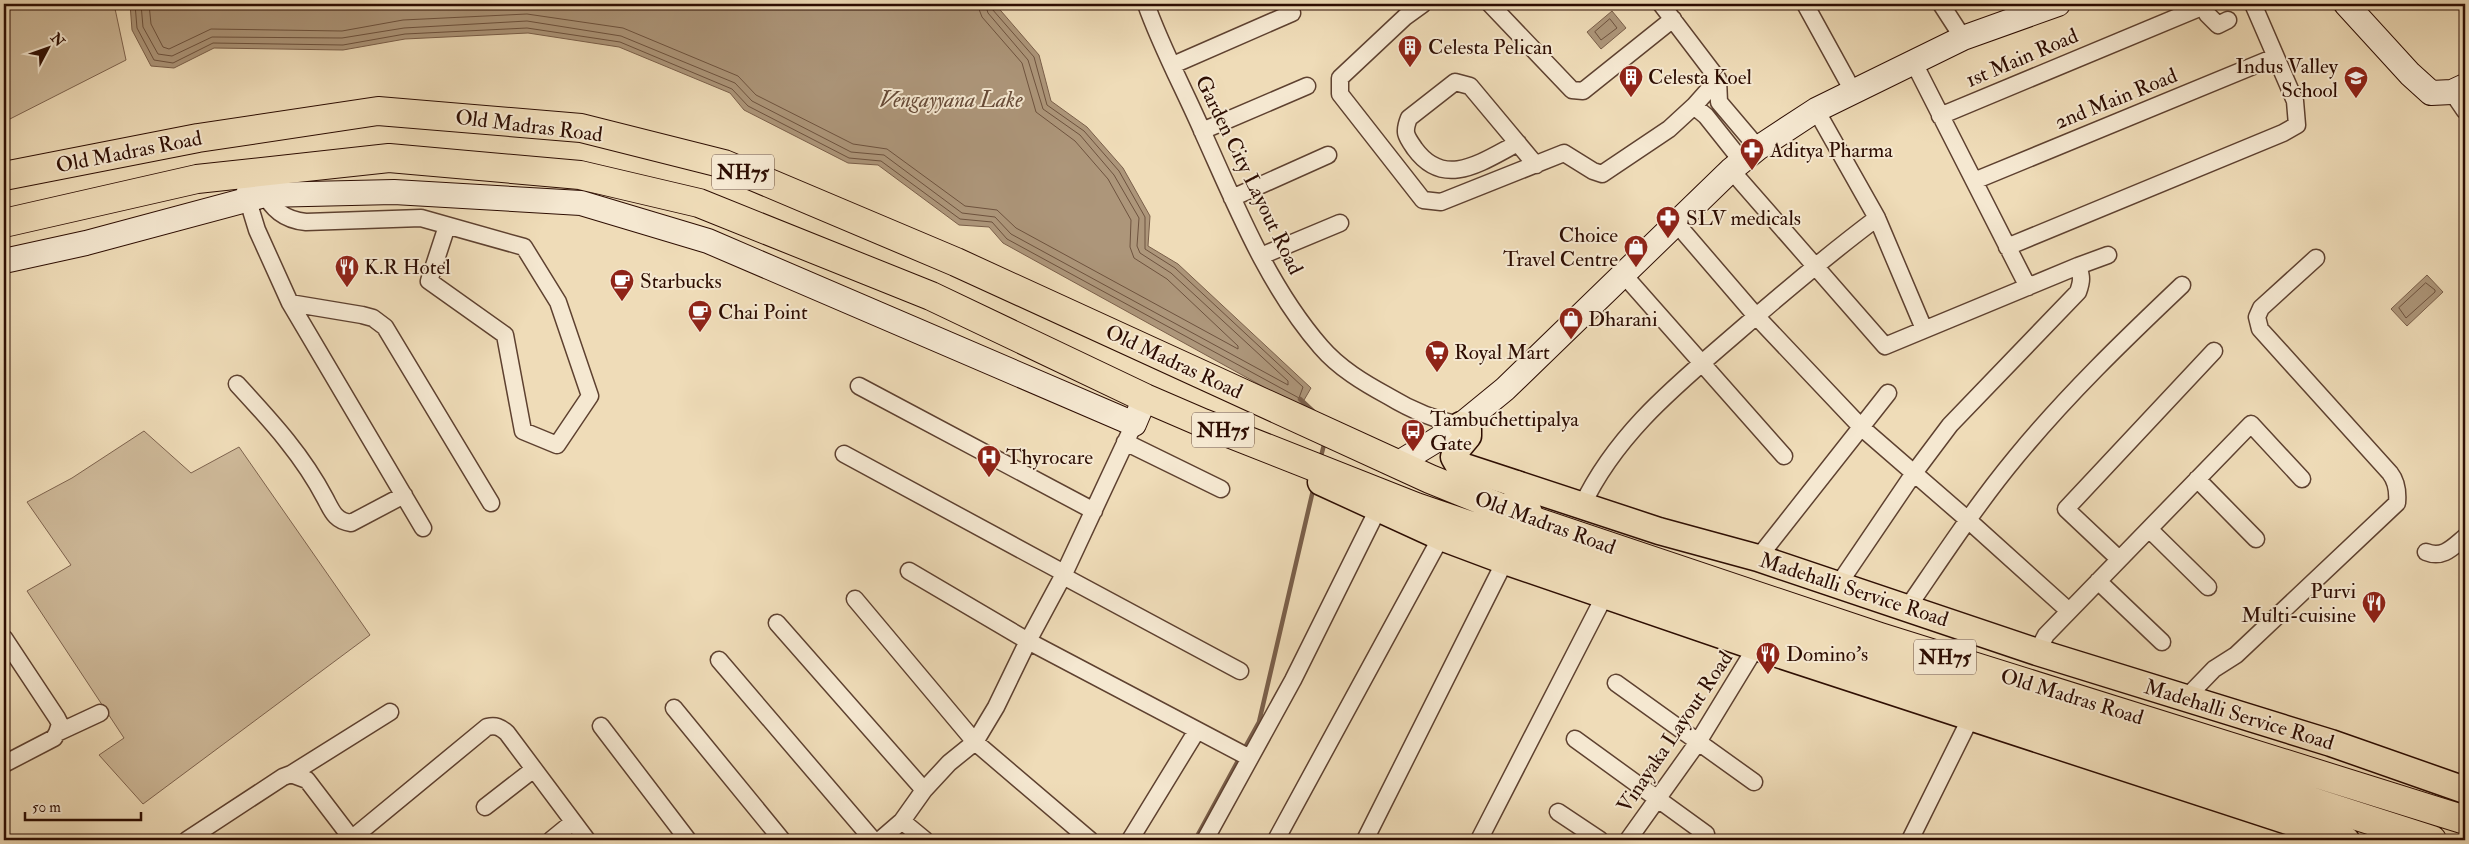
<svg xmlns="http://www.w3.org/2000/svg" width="2469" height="844" font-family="'IM FELL Double Pica',serif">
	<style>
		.green { fill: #ceb999; stroke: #7e634e }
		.water { fill: #ad967a; stroke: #7a5f4a }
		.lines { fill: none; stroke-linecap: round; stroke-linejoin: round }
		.shore { stroke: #6d523e; stroke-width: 1 }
		.stream { stroke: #7a5f4a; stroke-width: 4.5 }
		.street-casing { stroke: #5e4130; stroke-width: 19 }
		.secondary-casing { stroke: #2d0d02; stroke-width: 26 }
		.primary-casing { stroke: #2d0d02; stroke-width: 29 }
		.highway-casing { stroke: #2d0d02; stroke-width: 30 }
		.street { stroke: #f5e8d1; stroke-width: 16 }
		.secondary { stroke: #f5e8d1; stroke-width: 24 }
		.primary { stroke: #efdcb8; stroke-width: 26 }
		.highway { stroke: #efdcb8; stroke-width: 28 }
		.labels { text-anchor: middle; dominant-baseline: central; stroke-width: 4; stroke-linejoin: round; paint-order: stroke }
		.shield { fill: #f5e8d1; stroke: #694f40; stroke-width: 1 }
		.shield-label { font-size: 20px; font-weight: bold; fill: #2d0d02 }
		.poi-label { font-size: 21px; fill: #2d0d02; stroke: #f5e8d1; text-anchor: start }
		.street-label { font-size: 21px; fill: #2d0d02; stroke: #f5e8d1 }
		.water-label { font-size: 22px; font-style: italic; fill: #674b38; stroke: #f5e8d1 }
	</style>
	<rect width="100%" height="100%" fill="#efdcb8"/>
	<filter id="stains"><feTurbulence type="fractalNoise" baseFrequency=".004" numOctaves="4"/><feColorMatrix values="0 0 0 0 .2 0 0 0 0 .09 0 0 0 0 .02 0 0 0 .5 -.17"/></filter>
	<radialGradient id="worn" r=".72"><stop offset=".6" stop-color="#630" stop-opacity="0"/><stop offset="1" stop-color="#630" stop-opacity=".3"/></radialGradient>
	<path class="green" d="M4,4H114L126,60L4,122Z
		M144,431L191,473L239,447L370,635L143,804L99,755L124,738L27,591L71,565L27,502L72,478Z"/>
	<path class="water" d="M130,4H995L1039,55L1051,101L1087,127L1123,168L1150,216L1148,246L1178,264L1311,388L1300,407L1003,243L989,227L959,225L878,165L848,163L744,110L730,93L619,47L528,33L405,39L343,50L214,48L174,68L151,66L132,30Z
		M1612,11L1626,28L1601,49L1587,32Z
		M2427,275L2443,292L2407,326L2391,309Z"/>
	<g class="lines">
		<path class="shore" d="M135,4L137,28L154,60L173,63L213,43L343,45L405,34L527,28L620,42L732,89L748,106L849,158L881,161L960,219L992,222L1007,239L1299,398L1303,387L1175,268L1145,249V217L1119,171L1084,131L1047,105L1034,57L992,9L991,4
			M141,4L143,27L158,54L172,56L212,37L342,38L404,28L527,21L621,36L735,83L752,101L851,152L884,155L962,213L995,217L1011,234L1288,385V381L1171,273L1140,253L1137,246L1139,218L1114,175L1080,135L1043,109L1028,60L988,13L985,4
			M149,4L151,24L163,47L169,49L211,29L342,31L403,20L527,14L623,28L738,76L756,95L853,144L887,149L965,206L997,210L1016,228L1238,349V346L1167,279L1134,258L1130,247L1131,220L1108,179L1075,141L1036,112L1022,63L982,17L977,4
			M1610,19L1617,28L1601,40L1595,32Z
			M2426,283L2435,290V292L2406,318L2399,308Z"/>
		<path class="stream" d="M1300,399L1314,412
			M1320,460L1325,441
			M1243,751L1259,722L1314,486
			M1195,840L1240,757"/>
		<defs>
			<path id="street" d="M1146,4C1161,47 1186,93 1204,135C1237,208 1268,286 1321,347C1339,368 1364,383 1388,396C1411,410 1434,420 1461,425
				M1423,4L1405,17L1340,78V94L1423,200L1441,202L1564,153L1593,171L1602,174L1669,129L1694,106L1706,116L1741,160
				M1490,4L1572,90L1583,91L1673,19
				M1661,4L1718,79L1719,102L1758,148
				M1805,4L1854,93
				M1941,4L1963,38
				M1914,63L2028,287
				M1173,65L1292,13
				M2452,92L2465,111
				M1694,106L1718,79
				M1816,110L1877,218L1924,329
				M1940,116L2204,6L2207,14L2218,25L2228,20
				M1202,131L1307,86
				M1518,143C1483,161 1445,190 1415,149C1406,136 1403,133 1409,118L1455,82L1470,86L1536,165
				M1731,170L1885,346L2078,266C2082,277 2082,281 2078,292L1950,425L1914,473L1838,585
				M1974,181L2275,57
				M262,190C272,209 284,220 306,222L421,218L524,247L558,302L590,396L557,445L523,431L505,335L429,281L447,226
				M245,191L257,230L290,303L423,528
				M1232,198L1328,155
				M1676,223L1756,316L1862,428L1968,520L2069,611
				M2007,247L2283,133L2297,125L2295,101L2253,4
				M1261,256L1340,223
				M2078,266L2108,255
				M1623,274L1784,456
				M290,303L362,315L373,318L385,327L491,503
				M237,384C270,420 302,454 325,498C332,511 335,521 351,523L404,495
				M859,386L1094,511
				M1125,442L1221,489
				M844,454L1064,573
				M2197,479L2256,539
				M1582,506C1617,432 1678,384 1739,331C1784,292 1829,254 1877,218
				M2149,529L2208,587
				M2426,552C2443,559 2453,547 2465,537
				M1758,558L1888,393
				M2119,559L2066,509L2214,351
				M909,571L1028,641L1250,758
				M1063,576L1240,671
				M2098,581L2162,642
				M855,599L975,742L1090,840
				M1908,607C1943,556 1977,504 2016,457C2067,395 2124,340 2182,285
				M777,623L924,790
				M4,638L57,718L60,724L57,733
				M2037,652L2046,635L2251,424L2302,479
				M719,660L873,840
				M1616,683L1754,782
				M2185,699L2214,669L2236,655L2397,503C2398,492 2397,482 2390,473L2260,329L2257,317L2261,308L2316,258
				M674,708L782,840
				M601,726L688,840
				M1575,739L1706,834
				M4,764L54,738L57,733L100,713
				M291,774L390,712
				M485,807L534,769
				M1558,812L1600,840
				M902,821L925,840
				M187,840L283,777L291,774L307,780L352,839
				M350,840L487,727C496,725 500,727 507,733L587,840
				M551,840L573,822
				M880,840L902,821L924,790L949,763L975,742L996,707L1028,641L1063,576L1134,424
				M1130,840L1196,732
				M1205,840L1293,680L1378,509
				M1276,840L1441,537
				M1365,840L1505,561
				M1479,840L1605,595
				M1628,840L1698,742L1756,647
				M1910,840L1971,717"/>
			<path id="secondary" d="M2346,4L2410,74L2431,93L2452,92L2465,86
				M4,261L86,243L265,195L394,192L581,203L708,241L1134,424L1145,398
				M1397,464L1461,425L1505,389L1731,170L1758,148L1816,110L1963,38L2058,4"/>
			<path id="primary" d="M1461,425L1468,430V436L1458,448L1454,457L1458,464L1465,467L1659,531L1758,558L2037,652L2331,743L2465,790
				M1321,482L1441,537L1505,561L1756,647L2346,840"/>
			<path id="highway" d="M4,176L198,138L378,111L581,128L724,164L956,262L1430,479L1531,520L1880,637L2465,820
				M4,223L197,179L389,158L580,175L699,203L931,296L1145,398L1203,423L1416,507L1770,628L2432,840
				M1516,485L1531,520"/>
		</defs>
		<use href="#street" class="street-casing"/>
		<use href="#secondary" class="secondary-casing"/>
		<use href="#primary" class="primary-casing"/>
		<use href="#highway" class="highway-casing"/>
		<use href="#street" class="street"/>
		<use href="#secondary" class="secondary"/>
		<use href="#primary" class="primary"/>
		<use href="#highway" class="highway"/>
	</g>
	<defs>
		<symbol id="building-pin" viewBox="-11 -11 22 30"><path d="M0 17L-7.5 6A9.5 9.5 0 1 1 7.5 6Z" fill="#8f2418" stroke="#f5e8d1"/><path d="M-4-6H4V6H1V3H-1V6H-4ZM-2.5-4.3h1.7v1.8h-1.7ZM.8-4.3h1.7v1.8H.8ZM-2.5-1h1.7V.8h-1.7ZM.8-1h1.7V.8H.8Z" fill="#fff"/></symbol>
		<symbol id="school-pin" viewBox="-11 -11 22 30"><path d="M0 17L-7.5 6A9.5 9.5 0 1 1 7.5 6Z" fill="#8f2418" stroke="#f5e8d1"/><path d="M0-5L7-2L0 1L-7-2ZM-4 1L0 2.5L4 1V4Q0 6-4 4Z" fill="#fff"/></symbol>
		<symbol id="pharmacy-pin" viewBox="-11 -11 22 30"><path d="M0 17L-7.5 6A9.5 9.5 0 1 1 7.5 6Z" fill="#8f2418" stroke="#f5e8d1"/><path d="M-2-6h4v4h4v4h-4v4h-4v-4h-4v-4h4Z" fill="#fff"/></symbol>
		<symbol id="shop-pin" viewBox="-11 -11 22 30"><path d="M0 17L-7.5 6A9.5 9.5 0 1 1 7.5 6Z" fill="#8f2418" stroke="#f5e8d1"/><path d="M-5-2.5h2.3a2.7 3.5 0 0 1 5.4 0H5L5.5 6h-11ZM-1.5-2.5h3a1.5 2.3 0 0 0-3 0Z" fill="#fff"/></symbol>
		<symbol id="restaurant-pin" viewBox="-11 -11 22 30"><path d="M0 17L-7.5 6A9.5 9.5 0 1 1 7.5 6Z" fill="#8f2418" stroke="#f5e8d1"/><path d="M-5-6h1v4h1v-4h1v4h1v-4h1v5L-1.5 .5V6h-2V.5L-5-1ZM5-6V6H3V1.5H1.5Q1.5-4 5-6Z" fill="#fff"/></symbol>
		<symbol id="cafe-pin" viewBox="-11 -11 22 30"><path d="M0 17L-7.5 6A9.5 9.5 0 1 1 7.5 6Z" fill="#8f2418" stroke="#f5e8d1"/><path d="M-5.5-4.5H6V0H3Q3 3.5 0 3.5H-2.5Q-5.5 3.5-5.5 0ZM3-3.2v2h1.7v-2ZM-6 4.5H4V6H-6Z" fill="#fff"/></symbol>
		<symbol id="supermarket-pin" viewBox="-11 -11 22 30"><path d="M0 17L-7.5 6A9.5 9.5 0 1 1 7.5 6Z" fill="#8f2418" stroke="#f5e8d1"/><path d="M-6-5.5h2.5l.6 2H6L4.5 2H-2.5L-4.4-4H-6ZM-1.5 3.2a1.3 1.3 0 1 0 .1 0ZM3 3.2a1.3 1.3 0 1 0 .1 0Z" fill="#fff"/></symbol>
		<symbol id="bus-pin" viewBox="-11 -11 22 30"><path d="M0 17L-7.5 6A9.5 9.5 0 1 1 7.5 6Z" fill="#8f2418" stroke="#f5e8d1"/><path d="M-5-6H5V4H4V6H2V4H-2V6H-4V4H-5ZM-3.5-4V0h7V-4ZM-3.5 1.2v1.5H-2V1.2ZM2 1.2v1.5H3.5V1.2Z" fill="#fff"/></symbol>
		<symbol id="hospital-pin" viewBox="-11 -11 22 30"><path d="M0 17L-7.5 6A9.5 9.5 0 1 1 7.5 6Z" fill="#8f2418" stroke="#f5e8d1"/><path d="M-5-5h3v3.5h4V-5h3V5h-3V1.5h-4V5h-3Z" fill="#fff"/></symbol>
	</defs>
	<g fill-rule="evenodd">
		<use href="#building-pin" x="1396" y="33" width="28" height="38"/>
		<use href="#building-pin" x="1617" y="63" width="28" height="38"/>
		<use href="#school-pin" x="2342" y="64" width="28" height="38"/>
		<use href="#pharmacy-pin" x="1738" y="136" width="28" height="38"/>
		<use href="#pharmacy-pin" x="1654" y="204" width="28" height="38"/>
		<use href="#shop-pin" x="1622" y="233" width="28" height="38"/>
		<use href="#restaurant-pin" x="333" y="253" width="28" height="38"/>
		<use href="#cafe-pin" x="608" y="267" width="28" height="38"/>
		<use href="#cafe-pin" x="686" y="298" width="28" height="38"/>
		<use href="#shop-pin" x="1557" y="305" width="28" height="38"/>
		<use href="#supermarket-pin" x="1423" y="338" width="28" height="38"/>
		<use href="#bus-pin" x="1399" y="417" width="28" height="38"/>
		<use href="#hospital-pin" x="975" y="443" width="28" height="38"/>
		<use href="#restaurant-pin" x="2360" y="589" width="28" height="38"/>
		<use href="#restaurant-pin" x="1754" y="640" width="28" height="38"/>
	</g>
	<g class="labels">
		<g class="shield">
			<rect x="712" y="154.5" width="62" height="35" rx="4"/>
			<rect x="1192" y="412.5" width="62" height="35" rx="4"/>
			<rect x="1914" y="639.5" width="62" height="35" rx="4"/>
		</g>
		<g class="shield-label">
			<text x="743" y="172">NH75</text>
			<text x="1223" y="430">NH75</text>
			<text x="1945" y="657">NH75</text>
		</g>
		<g class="poi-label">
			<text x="1428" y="47">Celesta Pelican</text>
			<text x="2338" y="66" text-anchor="end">Indus Valley<tspan x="2338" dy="24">School</tspan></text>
			<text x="1648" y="77">Celesta Koel</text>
			<text x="1770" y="150">Aditya Pharma</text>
			<text x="1686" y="218">SLV medicals</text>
			<text x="1618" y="235" text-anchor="end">Choice<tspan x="1618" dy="24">Travel Centre</tspan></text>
			<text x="364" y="267">K.R Hotel</text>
			<text x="640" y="281">Starbucks</text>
			<text x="718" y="312">Chai Point</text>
			<text x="1588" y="319">Dharani</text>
			<text x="1454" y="352">Royal Mart</text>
			<text x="1430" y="419">Tambuchettipalya<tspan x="1430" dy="24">Gate</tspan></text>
			<text x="1006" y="457">Thyrocare</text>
			<text x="2356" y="591" text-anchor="end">Purvi<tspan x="2356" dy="24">Multi-cuisine</tspan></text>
			<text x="1786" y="654">Domino's</text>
		</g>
		<g class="street-label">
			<text transform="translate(2022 58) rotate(-23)">1st Main Road</text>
			<text transform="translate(2116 99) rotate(-22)">2nd Main Road</text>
			<text transform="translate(529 126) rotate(7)">Old Madras Road</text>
			<text transform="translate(129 152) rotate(-11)">Old Madras Road</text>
			<text transform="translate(1249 175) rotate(64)">Garden City Layout Road</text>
			<text transform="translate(1174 362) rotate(25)">Old Madras Road</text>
			<text transform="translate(1545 523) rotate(20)">Old Madras Road</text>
			<text transform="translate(1854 590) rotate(18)">Madehalli Service Road</text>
			<text transform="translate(2072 697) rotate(17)">Old Madras Road</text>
			<text transform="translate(2239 715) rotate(17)">Madehalli Service Road</text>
			<text transform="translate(1675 732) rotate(-56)">Vinayaka Layout Road</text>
		</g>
		<g class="water-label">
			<text x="951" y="100">Vengayyana Lake</text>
		</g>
	</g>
	<rect width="2469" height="844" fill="none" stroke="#efdcb8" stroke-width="20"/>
	<rect x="5" y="5" width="2459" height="834" fill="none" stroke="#2d0d02" stroke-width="2.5"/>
	<rect x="10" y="10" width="2449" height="824" fill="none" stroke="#2d0d02"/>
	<g transform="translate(48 48) rotate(49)" stroke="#f5e8d1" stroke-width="4" paint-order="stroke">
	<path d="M0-4L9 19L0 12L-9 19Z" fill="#2d0d02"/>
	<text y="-8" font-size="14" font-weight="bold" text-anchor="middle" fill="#2d0d02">N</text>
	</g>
	<path d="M25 812v8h116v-8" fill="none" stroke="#2d0d02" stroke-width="2.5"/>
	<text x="32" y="812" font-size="15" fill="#2d0d02" stroke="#f5e8d1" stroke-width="4" paint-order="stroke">50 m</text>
	<rect width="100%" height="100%" filter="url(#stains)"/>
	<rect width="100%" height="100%" fill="url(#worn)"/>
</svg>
